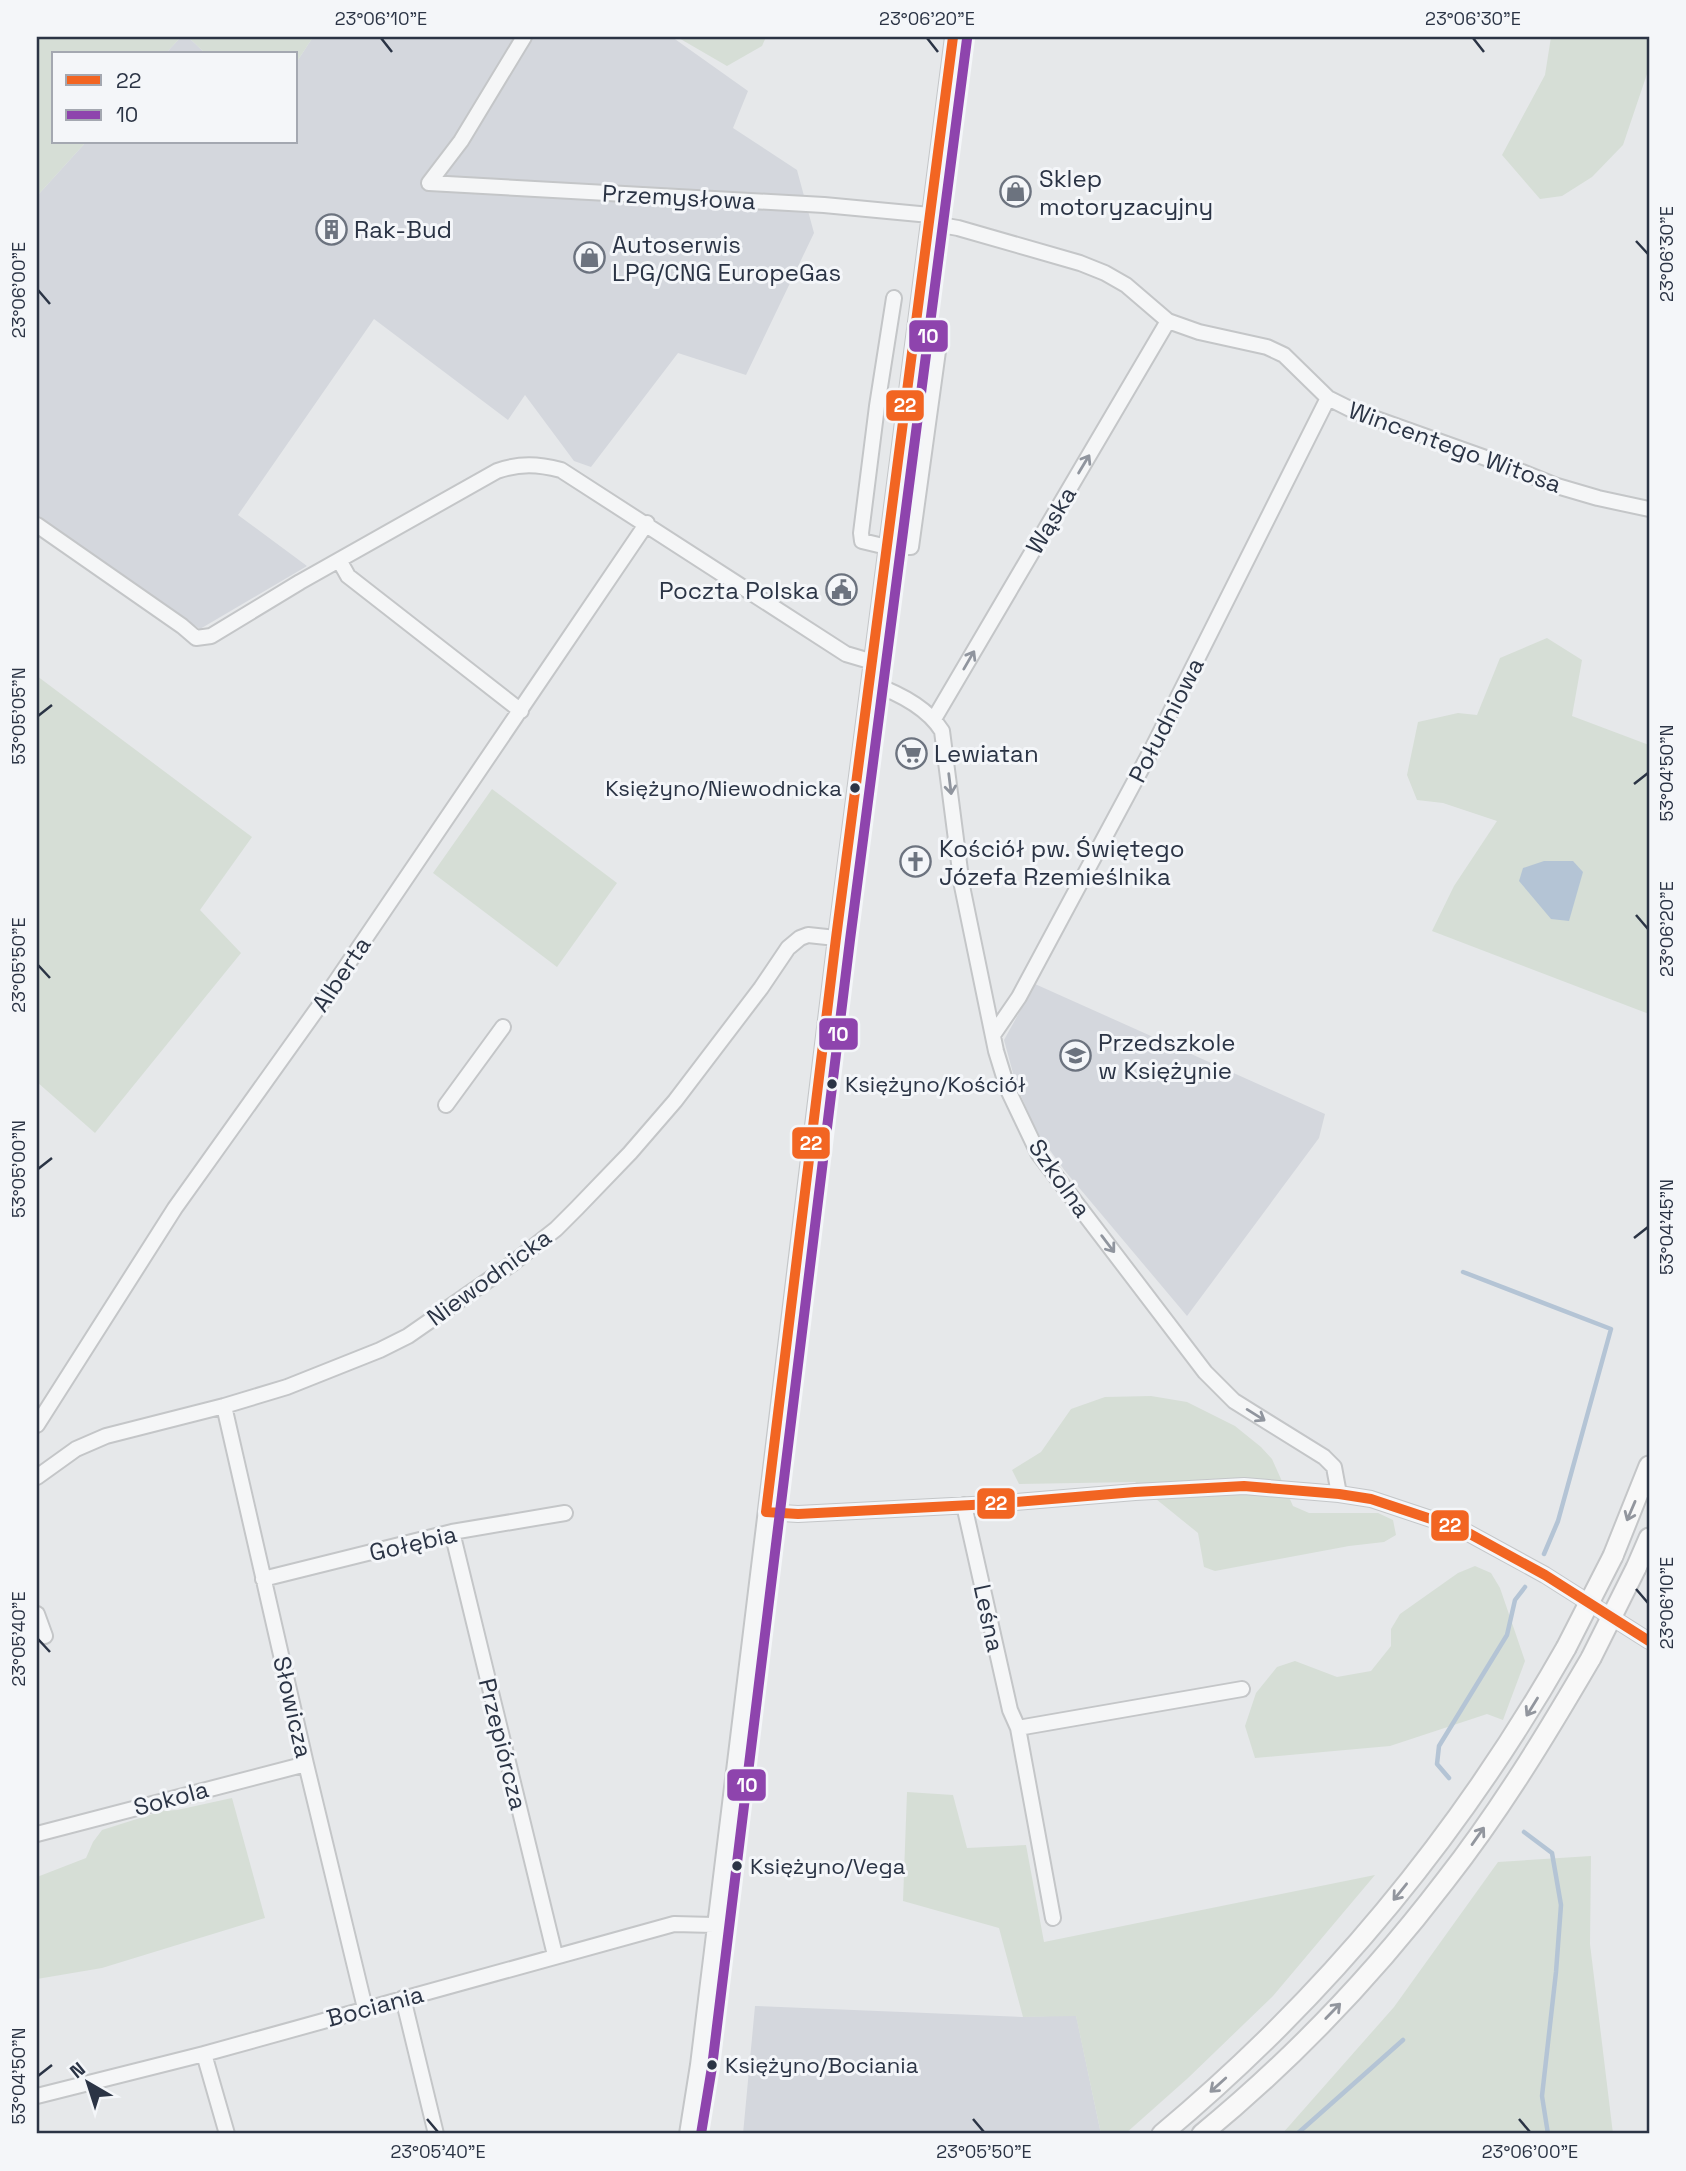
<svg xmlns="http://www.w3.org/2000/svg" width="1686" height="2171" font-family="'Space Grotesk',sans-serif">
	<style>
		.built { fill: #d4d7dd }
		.green { fill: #d6ded6 }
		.water { fill: #b4c4d5 }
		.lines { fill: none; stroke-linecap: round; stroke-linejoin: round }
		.stream { stroke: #b4c4d5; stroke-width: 4.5 }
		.street-casing { stroke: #c4c6c8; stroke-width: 18 }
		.secondary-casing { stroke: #c4c6c8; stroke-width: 23 }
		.street { stroke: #f5f6f7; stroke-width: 14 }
		.secondary { stroke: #f8f8f8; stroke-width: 19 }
		.secondary-bridge-casing { stroke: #c4c6c8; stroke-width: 23; stroke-linecap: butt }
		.secondary-bridge { stroke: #f8f8f8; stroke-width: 19 }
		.bus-1-casing { stroke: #f4f6f9; stroke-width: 16 }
		.bus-2-casing { stroke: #f4f6f9; stroke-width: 16 }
		.bus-1 { stroke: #f26522; stroke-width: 10 }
		.bus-2 { stroke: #8e44ad; stroke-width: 10 }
		.oneway { stroke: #90959e }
		.oneway2 { stroke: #92969e }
		.ticks { fill: none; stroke: #2b3445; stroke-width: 2.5 }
		.bus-dot { fill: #2b3445; stroke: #f4f6f9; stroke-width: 2.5 }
		.labels { text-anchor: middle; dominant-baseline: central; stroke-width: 6; stroke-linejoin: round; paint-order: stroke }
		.bus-label { font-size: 22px; fill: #2b3445; stroke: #f4f6f9; text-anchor: start }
		.poi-label { font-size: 24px; fill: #2b3445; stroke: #f4f6f9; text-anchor: start }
		.street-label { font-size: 24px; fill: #2b3445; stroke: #f4f6f9 }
		.line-badge { stroke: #f4f6f9; stroke-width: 2.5 }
		.badge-label { font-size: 19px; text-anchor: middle; font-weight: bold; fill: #fff }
		.neatline { fill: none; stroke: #2b3445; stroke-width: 2.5 }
		.ticks-label { font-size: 18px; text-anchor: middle; fill: #2b3445 }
	</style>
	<rect width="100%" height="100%" fill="#e6e8ea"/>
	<path class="built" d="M181,37H188L206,54H165Z
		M313,37H672L748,91L733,128L797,170L814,233L746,375L678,353L591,467L574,461L525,395L508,420L374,319L238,515L307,566L200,629L37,516V196L86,142H296V63Z
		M1035,984L1325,1114L1319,1138L1187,1316L1065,1171L1036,1131L1016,1084L1004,1040Z
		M755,2006L1022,2017L1076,2015L1101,2134H743Z"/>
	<path class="green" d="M37,37H181L165,54H54V142H86L37,196Z
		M188,37H313L296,63V54H206Z
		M677,37H766L762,46L727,66Z
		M1551,37H1649V68L1623,145L1592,177L1562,196L1540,199L1502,155L1545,75Z
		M1547,638L1582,660L1572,716L1649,745V1014L1432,931L1454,886L1497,821L1443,803L1417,800L1407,775L1418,722L1458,713L1477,715L1500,658Z
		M37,676L252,837L200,910L241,953L95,1133L37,1082Z
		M492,789L617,883L557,967L433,873Z
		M1151,1396L1187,1402L1235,1426L1261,1447L1272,1459L1293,1506L1309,1513H1378L1393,1520L1396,1535L1384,1542L1349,1546L1215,1571L1204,1567L1198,1533L1135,1482L1019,1484L1012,1470L1041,1452L1071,1409L1105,1397Z
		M1475,1566L1491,1573L1500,1588L1525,1661L1503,1720L1487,1714L1390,1746L1255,1758L1245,1726L1256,1693L1277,1667L1295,1661L1337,1677L1371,1671L1391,1646V1629L1400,1614L1458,1573Z
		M907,1792L953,1795L967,1848L1026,1845L1044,1942L1375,1875L1273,1996L1188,2078L1125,2134H1101L1076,2016L1023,2017L999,1928L903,1901Z
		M232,1798L265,1918L102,1968L37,1979V1877L86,1858L93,1842L102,1830L162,1811L177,1810Z
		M1591,1856L1590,1944L1613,2134H1282L1394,2007L1498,1862Z"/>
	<path class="water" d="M1544,861H1573L1583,872L1569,921L1551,919L1519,881L1523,868Z"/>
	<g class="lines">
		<path class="stream" d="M1463,1272L1611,1329L1558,1521L1544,1554
			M1449,1778L1437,1764L1439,1746L1507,1635L1515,1600L1525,1587
			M1524,1832L1552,1853L1561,1905L1556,1972L1542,2096L1548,2134
			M1297,2134L1403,2040"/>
		<defs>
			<path id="street" d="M429,183L824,205L930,215
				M429,183L461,141L524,37
				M929,223L958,228L1080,263L1105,273L1126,285L1168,321L1199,332L1267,347L1284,355L1328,398L1354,411L1497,462L1557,486L1598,498L1649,509
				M894,298L877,406L861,533L862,541L887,547H911L938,351
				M37,525L182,626L196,638L211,636L300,582L497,471C520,463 538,464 561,470L846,654L873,662
				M339,560L348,576L521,711
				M870,683C896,692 927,707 942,731L962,886L996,1051L1008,1090L1038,1153L1205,1372L1234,1401L1324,1457L1334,1467L1339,1494
				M934,719L1168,321
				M993,1035L1019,997L1152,749L1328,398
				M446,1105L503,1027
				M224,1406L306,1764L365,2008
				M37,1425L175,1208L320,1005L647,523
				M37,1477L76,1449L106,1436L224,1406L287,1387L380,1350L408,1336L513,1263L556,1229L577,1208L630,1153L675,1101L761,988L788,948L800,938L808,935L836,938
				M964,1505L1010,1710L1018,1728L1053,1918
				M766,1512L798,1514L991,1504L1135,1492L1244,1486L1339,1494L1371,1499L1461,1529L1545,1575L1649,1641
				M452,1532L555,1955
				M263,1579L452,1532L565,1513
				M37,1614L45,1636
				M1018,1728L1242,1689
				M37,1834L306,1764
				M403,1998L436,2134
				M204,2054L227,2134
				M37,2096L204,2054L674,1924L714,1925
				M687,2134L698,2065L836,938L953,37"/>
			<path id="secondary" d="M1613,1556L1649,1466
				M1636,1568L1649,1538
				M1162,2134C1325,1998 1461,1833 1566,1648
				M1202,2134C1292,2060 1374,1974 1445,1881C1500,1811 1546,1735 1591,1658"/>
		</defs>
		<use href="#street" class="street-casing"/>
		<use href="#secondary" class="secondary-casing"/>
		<use href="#street" class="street"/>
		<use href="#secondary" class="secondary"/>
		<defs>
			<path id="secondary-bridge" d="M1566,1648L1613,1556
				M1591,1658L1636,1568"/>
		</defs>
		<use href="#secondary-bridge" class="secondary-bridge-casing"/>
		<use href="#secondary-bridge" class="secondary-bridge"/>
		<defs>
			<path id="bus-1" d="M766,1512L836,938L953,37
				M766,1512L798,1514L991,1504L1135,1492L1244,1486L1339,1494L1371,1499L1461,1529L1545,1575L1649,1641"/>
			<path id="bus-2" d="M701,2134L712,2067L850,940L967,39"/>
		</defs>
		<use href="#bus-1" class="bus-1-casing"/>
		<use href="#bus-2" class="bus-2-casing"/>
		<use href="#bus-1" class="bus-1"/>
		<use href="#bus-2" class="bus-2"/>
	</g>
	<defs><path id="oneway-shaft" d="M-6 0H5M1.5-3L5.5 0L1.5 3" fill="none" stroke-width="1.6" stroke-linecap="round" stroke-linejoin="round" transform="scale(1.75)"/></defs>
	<g class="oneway">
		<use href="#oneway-shaft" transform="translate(1084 464) rotate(-59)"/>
		<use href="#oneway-shaft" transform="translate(969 660) rotate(-60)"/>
		<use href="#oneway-shaft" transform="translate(950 784) rotate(83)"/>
		<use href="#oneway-shaft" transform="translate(1108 1244) rotate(53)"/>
		<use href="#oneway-shaft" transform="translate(1256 1415) rotate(32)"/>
	</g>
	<g class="oneway2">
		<use href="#oneway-shaft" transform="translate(1631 1511) rotate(113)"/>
		<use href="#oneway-shaft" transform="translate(1532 1707) rotate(122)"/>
		<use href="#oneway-shaft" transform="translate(1478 1836) rotate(-55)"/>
		<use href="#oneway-shaft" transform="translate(1400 1892) rotate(129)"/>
		<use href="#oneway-shaft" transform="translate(1333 2011) rotate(-46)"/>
		<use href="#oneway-shaft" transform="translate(1218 2085) rotate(138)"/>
	</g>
	<path class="ticks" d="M381,38L392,52M927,38L938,52M1473,38L1484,52M1636,241L1648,254M38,290L50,304M38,716L52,705M1634,784L1648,773M1636,915L1648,929M38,965L50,978M38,1169L52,1158M1634,1238L1648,1227M1636,1589L1648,1603M38,1639L50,1652M38,2076L52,2065M427,2119L438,2132M973,2119L984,2132M1519,2119L1530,2132"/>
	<defs>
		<symbol id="shop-ring" viewBox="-11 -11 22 22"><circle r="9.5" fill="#f4f6f9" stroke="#6c737f" stroke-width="1.5"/><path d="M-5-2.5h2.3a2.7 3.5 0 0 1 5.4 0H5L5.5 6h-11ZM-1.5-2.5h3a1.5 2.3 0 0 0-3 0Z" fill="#6c737f"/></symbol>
		<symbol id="building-ring" viewBox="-11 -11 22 22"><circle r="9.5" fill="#f4f6f9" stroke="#6c737f" stroke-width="1.5"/><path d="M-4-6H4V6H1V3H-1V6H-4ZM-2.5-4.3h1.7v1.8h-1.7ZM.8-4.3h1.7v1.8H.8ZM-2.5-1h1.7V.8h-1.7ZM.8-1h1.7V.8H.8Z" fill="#6c737f"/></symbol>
		<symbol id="civic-ring" viewBox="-11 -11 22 22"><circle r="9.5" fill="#f4f6f9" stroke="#6c737f" stroke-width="1.5"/><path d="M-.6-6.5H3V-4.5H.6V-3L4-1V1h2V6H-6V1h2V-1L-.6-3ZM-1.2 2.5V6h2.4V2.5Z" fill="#6c737f"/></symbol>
		<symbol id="supermarket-ring" viewBox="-11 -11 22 22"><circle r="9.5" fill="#f4f6f9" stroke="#6c737f" stroke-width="1.5"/><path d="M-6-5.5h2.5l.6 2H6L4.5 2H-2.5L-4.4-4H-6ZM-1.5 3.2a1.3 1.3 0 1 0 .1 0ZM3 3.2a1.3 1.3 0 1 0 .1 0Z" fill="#6c737f"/></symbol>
		<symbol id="church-ring" viewBox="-11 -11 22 22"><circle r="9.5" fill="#f4f6f9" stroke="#6c737f" stroke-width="1.5"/><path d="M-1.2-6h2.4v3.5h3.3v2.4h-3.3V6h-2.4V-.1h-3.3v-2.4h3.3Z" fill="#6c737f"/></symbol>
		<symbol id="school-ring" viewBox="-11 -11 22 22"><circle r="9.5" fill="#f4f6f9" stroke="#6c737f" stroke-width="1.5"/><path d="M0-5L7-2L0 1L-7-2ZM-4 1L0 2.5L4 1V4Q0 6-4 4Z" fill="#6c737f"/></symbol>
	</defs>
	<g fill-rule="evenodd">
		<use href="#shop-ring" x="998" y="174" width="35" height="35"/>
		<use href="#building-ring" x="314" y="212" width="35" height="35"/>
		<use href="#shop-ring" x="572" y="240" width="35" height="35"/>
		<use href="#civic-ring" x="824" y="572" width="35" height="35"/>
		<use href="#supermarket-ring" x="894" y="736" width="35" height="35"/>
		<use href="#church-ring" x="898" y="844" width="35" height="35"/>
		<use href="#school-ring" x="1058" y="1038" width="35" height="35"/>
	</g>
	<g class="bus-dot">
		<circle cx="855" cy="788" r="6"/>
		<circle cx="832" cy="1084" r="6"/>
		<circle cx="737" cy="1866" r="6"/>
		<circle cx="712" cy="2065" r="6"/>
	</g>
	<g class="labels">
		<g class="bus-label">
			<text x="842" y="788" text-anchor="end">Księżyno/Niewodnicka</text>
			<text x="845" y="1084">Księżyno/Kościół</text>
			<text x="750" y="1866">Księżyno/Vega</text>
			<text x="725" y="2065">Księżyno/Bociania</text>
		</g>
		<g class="poi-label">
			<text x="1039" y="178">Sklep<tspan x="1039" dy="28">motoryzacyjny</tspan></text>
			<text x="354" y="229">Rak-Bud</text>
			<text x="612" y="244">Autoserwis<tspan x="612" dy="28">LPG/CNG EuropeGas</tspan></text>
			<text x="819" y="590" text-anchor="end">Poczta Polska</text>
			<text x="934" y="753">Lewiatan</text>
			<text x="939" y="848">Kościół pw. Świętego<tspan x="939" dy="28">Józefa Rzemieślnika</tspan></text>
			<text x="1098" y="1042">Przedszkole<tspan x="1098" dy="28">w Księżynie</tspan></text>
		</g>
		<g class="street-label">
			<text transform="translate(679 197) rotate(3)">Przemysłowa</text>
			<text transform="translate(1455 447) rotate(20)">Wincentego Witosa</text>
			<text transform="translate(1051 520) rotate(-59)">Wąska</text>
			<text transform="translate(1166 720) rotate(-63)">Południowa</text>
			<text transform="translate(341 974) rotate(-56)">Alberta</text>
			<text transform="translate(1060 1178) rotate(55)">Szkolna</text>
			<text transform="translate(489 1277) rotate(-36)">Niewodnicka</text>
			<text transform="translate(413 1543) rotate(-13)">Gołębia</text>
			<text transform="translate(989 1618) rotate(78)">Leśna</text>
			<text transform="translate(293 1707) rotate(77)">Słowicza</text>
			<text transform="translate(503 1744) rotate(76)">Przepiórcza</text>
			<text transform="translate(171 1798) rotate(-15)">Sokola</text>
			<text transform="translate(375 2006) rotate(-15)">Bociania</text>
		</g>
	</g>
	<g class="line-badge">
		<rect x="908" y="319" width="41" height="34" rx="7" fill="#8e44ad"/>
		<rect x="885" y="389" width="40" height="33" rx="7" fill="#f26522"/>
		<rect x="818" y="1017" width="41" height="34" rx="7" fill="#8e44ad"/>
		<rect x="791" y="1126" width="40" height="34" rx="7" fill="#f26522"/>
		<rect x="976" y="1487" width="40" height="33" rx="7" fill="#f26522"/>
		<rect x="1430" y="1509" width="40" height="33" rx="7" fill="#f26522"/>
		<rect x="726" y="1768" width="41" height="34" rx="7" fill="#8e44ad"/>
	</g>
	<g class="badge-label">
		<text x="928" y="343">10</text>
		<text x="905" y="412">22</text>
		<text x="838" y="1041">10</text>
		<text x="811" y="1150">22</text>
		<text x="996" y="1510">22</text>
		<text x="1450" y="1532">22</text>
		<text x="747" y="1792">10</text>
	</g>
	<rect width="1686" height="2171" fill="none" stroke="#f4f6f9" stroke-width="77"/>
	<rect x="52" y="52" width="245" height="91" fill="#f4f6f9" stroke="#a4a8b1" stroke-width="2"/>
	<rect x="66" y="75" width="35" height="10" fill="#f26522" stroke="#a4a8b1" stroke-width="2"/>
	<text x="116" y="88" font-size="21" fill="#2b3445">22</text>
	<rect x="66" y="110" width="35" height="10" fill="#8e44ad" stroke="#a4a8b1" stroke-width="2"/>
	<text x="116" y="122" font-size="21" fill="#2b3445">10</text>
	<g transform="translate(88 2083) rotate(321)" stroke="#f4f6f9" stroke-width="5" paint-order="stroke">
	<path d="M0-5L12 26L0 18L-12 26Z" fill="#2b3445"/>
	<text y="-10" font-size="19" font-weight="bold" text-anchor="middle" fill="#2b3445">N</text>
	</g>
	<rect x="38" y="38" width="1610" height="2094" class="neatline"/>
	<g class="ticks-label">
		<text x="381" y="25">23°06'10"E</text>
		<text x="927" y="25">23°06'20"E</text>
		<text x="1473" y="25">23°06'30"E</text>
		<text transform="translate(1667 254) rotate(-90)" y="6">23°06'30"E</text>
		<text transform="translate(19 290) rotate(-90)" y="6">23°06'00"E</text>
		<text transform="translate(19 716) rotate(-90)" y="6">53°05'05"N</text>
		<text transform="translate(1667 773) rotate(-90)" y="6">53°04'50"N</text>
		<text transform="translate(1667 929) rotate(-90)" y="6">23°06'20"E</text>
		<text transform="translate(19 965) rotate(-90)" y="6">23°05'50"E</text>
		<text transform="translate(19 1169) rotate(-90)" y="6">53°05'00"N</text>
		<text transform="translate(1667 1227) rotate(-90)" y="6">53°04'45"N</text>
		<text transform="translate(1667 1603) rotate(-90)" y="6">23°06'10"E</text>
		<text transform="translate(19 1639) rotate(-90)" y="6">23°05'40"E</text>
		<text transform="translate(19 2076) rotate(-90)" y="6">53°04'50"N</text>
		<text x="438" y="2158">23°05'40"E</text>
		<text x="984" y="2158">23°05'50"E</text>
		<text x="1530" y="2158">23°06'00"E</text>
	</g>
</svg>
